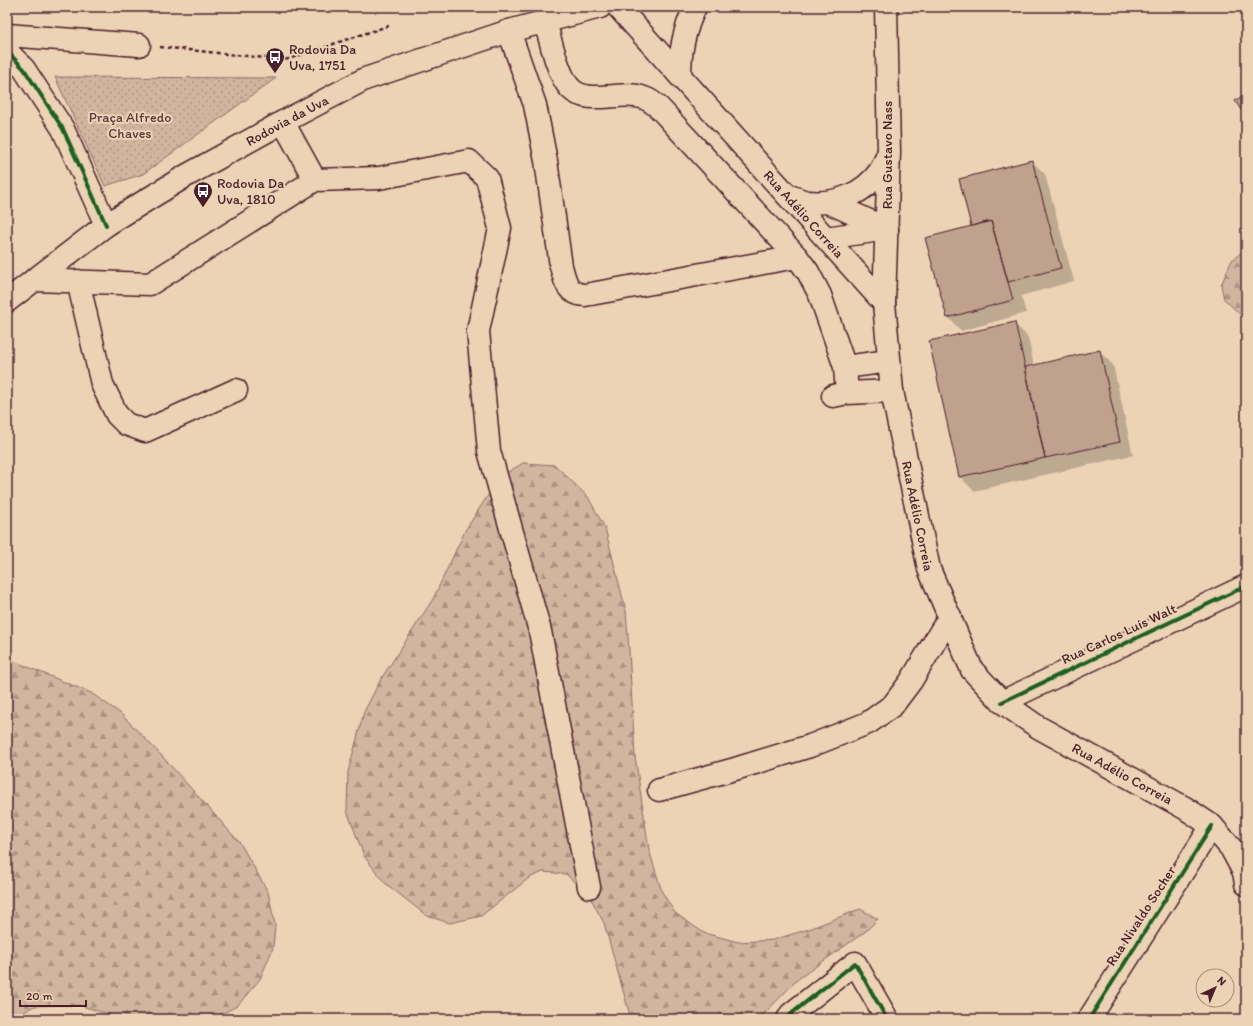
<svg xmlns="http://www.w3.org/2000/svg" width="1253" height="1026" font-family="Itim,sans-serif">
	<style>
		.forest { fill: url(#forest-firs); stroke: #8e6a65 }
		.park { fill: url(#park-dots); stroke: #8e6a65 }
		.shadow { fill: #0003 }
		.building { fill: #bfa18e; stroke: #4a1f2b }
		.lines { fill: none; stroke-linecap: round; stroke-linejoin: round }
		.minor-casing { stroke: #4a1f2b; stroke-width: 25 }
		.major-casing { stroke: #4a1f2b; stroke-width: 25 }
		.highway-casing { stroke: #4a1f2b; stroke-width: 25 }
		.path { stroke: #4a1f2b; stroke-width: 2.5; stroke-dasharray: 4 3; stroke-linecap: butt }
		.minor { stroke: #edd3b5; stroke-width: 22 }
		.major { stroke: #edd3b5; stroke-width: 22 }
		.highway { stroke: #edd3b5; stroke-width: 22 }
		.cycleway-casing { stroke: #edd3b5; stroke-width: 6 }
		.cycleway { stroke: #1b5e20; stroke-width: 4 }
		.labels { text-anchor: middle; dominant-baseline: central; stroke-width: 4; stroke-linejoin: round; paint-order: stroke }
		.poi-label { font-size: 14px; fill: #4a1f2b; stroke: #edd3b5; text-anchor: start }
		.park-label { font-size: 14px; fill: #5e363c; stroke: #edd3b5 }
		.street-label { font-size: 14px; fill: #4a1f2b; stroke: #edd3b5 }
	</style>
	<defs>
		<pattern id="forest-firs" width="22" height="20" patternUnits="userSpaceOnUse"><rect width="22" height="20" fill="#d2b59f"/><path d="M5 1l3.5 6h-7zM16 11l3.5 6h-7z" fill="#ac9382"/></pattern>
		<pattern id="park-dots" width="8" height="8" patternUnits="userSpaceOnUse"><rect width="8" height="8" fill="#d2b59f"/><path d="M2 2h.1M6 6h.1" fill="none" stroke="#ac9382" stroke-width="1.8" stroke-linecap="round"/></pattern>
	</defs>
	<rect width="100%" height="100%" fill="#edd3b5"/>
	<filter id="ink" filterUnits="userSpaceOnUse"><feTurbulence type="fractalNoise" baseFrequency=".025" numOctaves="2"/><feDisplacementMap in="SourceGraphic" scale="8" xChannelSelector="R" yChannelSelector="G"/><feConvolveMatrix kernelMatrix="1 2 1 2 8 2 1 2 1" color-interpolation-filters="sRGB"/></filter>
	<g filter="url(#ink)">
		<path class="forest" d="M1246,249V320L1224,299L1221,285L1232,260Z
			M523,463L555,465L588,497L605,528L626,611L629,650L635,756L649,850L662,892L675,913L704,933L738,942L773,940L809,929L860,909L878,919L866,931L798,979L759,1019H631L604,923L590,897L566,874L543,872L529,878L481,916L450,923L427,916L385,883L364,856L347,811L348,772L364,712L381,679L433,599L466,529L500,477Z
			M7,658L23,665L91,693L120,713L161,755L240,843L268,892L275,925L273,948L260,979L237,1006L211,1019H123L79,1005L34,1006L19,1015L15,1019H7Z"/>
		<path class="park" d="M55,77L276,78L143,174L105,186Z"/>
		<path class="shadow" d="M1032,161L1045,174L1074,281L1021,296L1026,313L961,331L948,317L973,227L960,180Z
			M1014,323L1028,337L1034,366L1099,351L1113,365L1133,455L974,491L960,477L930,342Z"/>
		<path class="building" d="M1246,93V117L1235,101Z
			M1032,160L1061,268L1008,282L991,221L971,226L959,179Z
			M991,221L1013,300L947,318L925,238Z
			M1015,322L1045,458L959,477L929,341Z
			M1100,350L1120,442L1045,458L1025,367Z"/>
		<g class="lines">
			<defs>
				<path id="minor" d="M545,21C550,39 558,75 570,88C588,107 623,89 644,98C656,102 664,113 672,122L797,257L808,272L820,295L845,367L847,393
					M509,31L535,105L546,161L561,266C565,281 567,294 585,295L797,257
					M7,35L139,45
					M7,51L24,69L63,129L106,225
					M283,122L315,180L379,178L469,161L487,178L500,228L478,331L489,451L540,631L589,887
					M34,280L150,284L315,180
					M78,281L102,384L117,415L126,424L145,431L236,390
					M845,367L889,361
					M833,396L847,393L892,391
					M1002,702L1246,586
					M659,790L735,769L810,746L868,723L893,705L911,681L950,616
					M788,1019L791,1014L855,963L887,1019
					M1089,1019L1212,826"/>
				<g id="major">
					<path id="s1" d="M618,7L884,303"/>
					<path id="s2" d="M886,7L889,152L884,303L892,391L929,569L972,670L1002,702L1038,727L1185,808L1212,826L1231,848L1244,872L1246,884"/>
					<path d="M680,76C680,50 684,31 695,7"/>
					<path d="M787,195C794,197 801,201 808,202C836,205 864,194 880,171C883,166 886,159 888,154"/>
					<path d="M828,202L887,229"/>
					<path d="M826,238L887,229"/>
				</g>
				<g id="highway">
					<path id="s3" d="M7,301L106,225L184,177L283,122L365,79L509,31L600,7"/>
				</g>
			</defs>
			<use href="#minor" class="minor-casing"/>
			<use href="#major" class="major-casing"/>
			<use href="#highway" class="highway-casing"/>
			<path class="path" d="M160,47L285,60L391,25"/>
			<use href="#minor" class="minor"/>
			<use href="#major" class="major"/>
			<use href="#highway" class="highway"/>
			<defs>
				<path id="cycleway" d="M7,51L24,69L63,129L106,225
					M1002,702L1246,586
					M788,1019L791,1014L855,963L887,1019
					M1089,1019L1212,826"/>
			</defs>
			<use href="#cycleway" class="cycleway-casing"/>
			<use href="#cycleway" class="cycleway"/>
		</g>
	</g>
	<defs>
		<symbol id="bus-pin" viewBox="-11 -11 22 30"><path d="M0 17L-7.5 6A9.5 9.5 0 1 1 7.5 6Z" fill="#4a1f2b" stroke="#edd3b5"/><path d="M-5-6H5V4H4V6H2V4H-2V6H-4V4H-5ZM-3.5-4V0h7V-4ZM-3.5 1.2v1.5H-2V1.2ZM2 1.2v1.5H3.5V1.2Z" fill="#fff"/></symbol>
	</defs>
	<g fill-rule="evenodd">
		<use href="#bus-pin" x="264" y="46" width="22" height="30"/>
		<use href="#bus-pin" x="192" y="180" width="22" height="30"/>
	</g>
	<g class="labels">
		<g class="poi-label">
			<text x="289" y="49">Rodovia Da<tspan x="289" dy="16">Uva, 1751</tspan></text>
			<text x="217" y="183">Rodovia Da<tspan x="217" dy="16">Uva, 1810</tspan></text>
		</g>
		<g class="park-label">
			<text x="130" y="117">Praça Alfredo<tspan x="130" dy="16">Chaves</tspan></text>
		</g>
		<g class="street-label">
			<text stroke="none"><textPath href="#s3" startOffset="334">Rodovia da Uva</textPath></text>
			<text transform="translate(887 155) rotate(-90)">Rua Gustavo Nass</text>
			<text stroke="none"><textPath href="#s1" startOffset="278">Rua Adélio Correia</textPath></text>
			<text stroke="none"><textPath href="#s2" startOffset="512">Rua Adélio Correia</textPath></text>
			<text transform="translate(1119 634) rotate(-25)">Rua Carlos Luís Walt</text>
			<text stroke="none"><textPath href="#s2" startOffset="860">Rua Adélio Correia</textPath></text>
			<text transform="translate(1141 916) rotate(-57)">Rua Nivaldo Socher</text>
		</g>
	</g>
	<rect width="1253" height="1026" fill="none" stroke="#edd3b5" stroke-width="24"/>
	<rect x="12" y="12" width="1229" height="1002" fill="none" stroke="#4a1f2b" stroke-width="1.5" filter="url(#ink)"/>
	<g transform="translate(1215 988) rotate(44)"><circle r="19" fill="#edd3b5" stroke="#ac8b7e"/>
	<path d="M0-3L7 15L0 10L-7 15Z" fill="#4a1f2b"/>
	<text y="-6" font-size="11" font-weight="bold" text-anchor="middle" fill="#4a1f2b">N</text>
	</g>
	<path d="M20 1000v6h66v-6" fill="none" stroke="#4a1f2b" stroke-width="2"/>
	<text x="26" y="1000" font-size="12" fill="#4a1f2b" stroke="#edd3b5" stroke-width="3" paint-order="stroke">20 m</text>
</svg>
